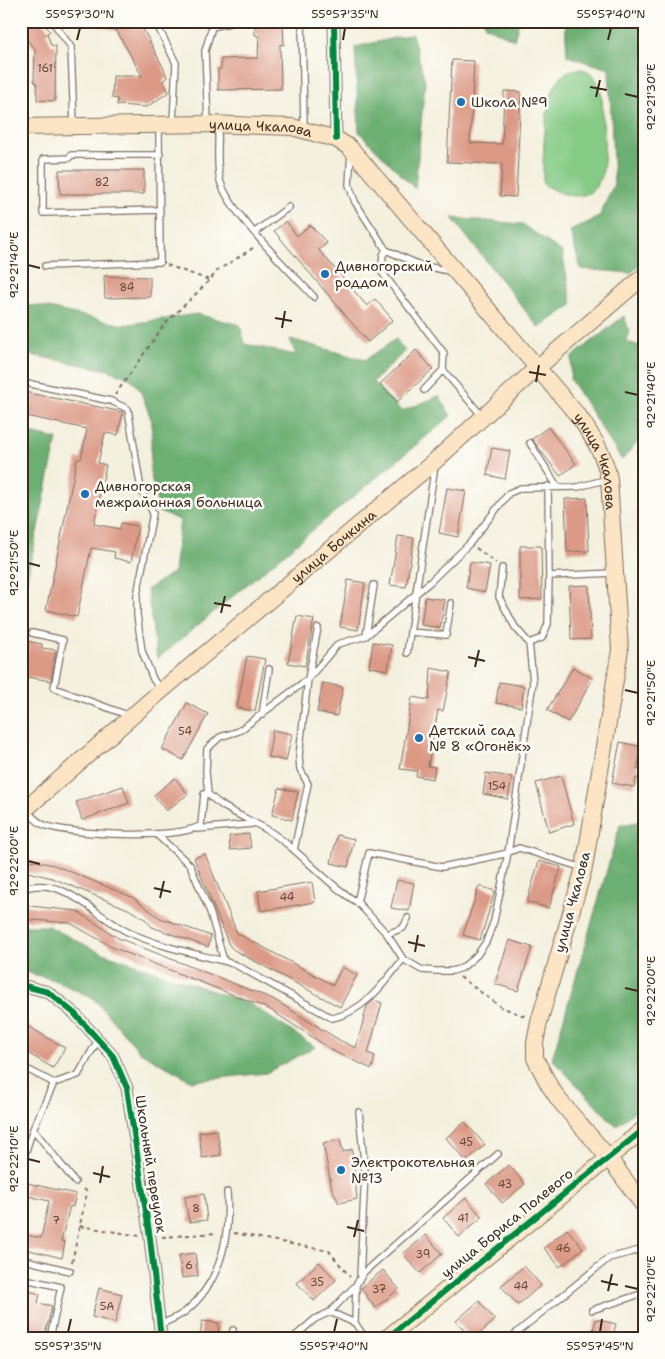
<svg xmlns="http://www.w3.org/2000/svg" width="665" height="1359" font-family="'Shantell Sans',sans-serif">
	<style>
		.green { fill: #85cb85; stroke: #607a52 }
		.forest { fill: #6caf72; stroke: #546c48 }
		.building { fill: #dc9a86 }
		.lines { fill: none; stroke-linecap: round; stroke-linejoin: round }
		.lane-casing { stroke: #7c6f61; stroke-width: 8 }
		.street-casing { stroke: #7c6f61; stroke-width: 13 }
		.secondary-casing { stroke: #7c6f61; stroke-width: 18 }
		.path { stroke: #7c6f61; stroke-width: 2; stroke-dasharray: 4 4; stroke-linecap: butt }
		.lane { stroke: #fff; stroke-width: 5.5 }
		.street { stroke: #fff; stroke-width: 11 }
		.secondary { stroke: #fce5c4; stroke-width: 16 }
		.cycleway-casing { stroke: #fdfcf7; stroke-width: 9 }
		.cycleway { stroke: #00873e; stroke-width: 6 }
		.ticks { fill: none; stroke: #3b2a1e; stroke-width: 2 }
		.poi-dot { fill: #1f6fb2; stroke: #fdfcf7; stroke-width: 2 }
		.labels { text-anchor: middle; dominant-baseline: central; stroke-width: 5; stroke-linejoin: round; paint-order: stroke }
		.number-label { font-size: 11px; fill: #634638 }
		.poi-label { font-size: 14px; fill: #3b2a1e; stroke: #fdfcf7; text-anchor: start }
		.street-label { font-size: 14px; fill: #3b2a1e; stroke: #fdfcf7 }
		.neatline { fill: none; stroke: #3b2a1e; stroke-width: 2 }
		.ticks-label { font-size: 12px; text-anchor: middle; fill: #3b2a1e }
	</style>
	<rect width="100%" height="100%" fill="#fdfcf7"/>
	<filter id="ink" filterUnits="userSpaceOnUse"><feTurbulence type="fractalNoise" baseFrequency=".02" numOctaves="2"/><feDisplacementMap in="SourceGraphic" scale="10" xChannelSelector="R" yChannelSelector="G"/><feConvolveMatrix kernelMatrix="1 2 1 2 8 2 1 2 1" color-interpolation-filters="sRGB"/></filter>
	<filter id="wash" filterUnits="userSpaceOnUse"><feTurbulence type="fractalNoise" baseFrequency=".0096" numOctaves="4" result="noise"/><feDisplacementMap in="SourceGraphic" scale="20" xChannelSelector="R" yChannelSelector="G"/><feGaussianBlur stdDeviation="1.12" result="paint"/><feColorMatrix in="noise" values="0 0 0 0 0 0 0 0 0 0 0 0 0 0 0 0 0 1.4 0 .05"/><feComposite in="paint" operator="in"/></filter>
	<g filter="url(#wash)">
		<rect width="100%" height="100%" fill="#f4f0de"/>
		<path class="green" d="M581,69C588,71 593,73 596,79C604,93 602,110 603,124C604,139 606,160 602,174C593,206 563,197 543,184C543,158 543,97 561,77C566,71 573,69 581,69Z"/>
		<path class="forest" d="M484,21H519L514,40L485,26Z
			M565,21H644V261L631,273L581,269L570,231L599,217L614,184L609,69L567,56Z
			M412,34L425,81L415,189L359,132L355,47Z
			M452,218L522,224L562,252L572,305L539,328Z
			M21,305L40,306L123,325L197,314L240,325L245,344L296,355L290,339L365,360L396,339L405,351L373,382L402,411L439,396L451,416L157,659L147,589L174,572L180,520L159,512L150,472L152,421L140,390L131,379L108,370L21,353Z
			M624,316L629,330L627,342L644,347V434L622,460L570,379L572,357Z
			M21,431L57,439L22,602L21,601Z
			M644,821V1104L616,1126L552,1059L620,825Z
			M21,926H48L97,951L250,1004L315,1047L266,1073L192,1081L140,1052L93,998L51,979L21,971Z"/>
		<g id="blocks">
			<path class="building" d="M21,21H41L50,31L47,33L51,45L56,46L55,101L37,100V84L34,81L35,49L21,34Z
				M93,21H139L163,67L167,77L163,81L169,92L147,107L117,105L118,99L112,98L113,76H142L117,31L92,24Z
				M255,21H283L284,45L280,44L281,89L218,90V69H221V59L258,58L259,36L255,35Z
				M452,60L474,61L470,143L502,144L504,91L521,92L516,197L500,196L502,164L447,162Z
				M59,170H144V194H60Z
				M286,221L297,236L310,225L327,243L319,250L367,306L375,299L393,320L368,342L274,231Z
				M104,276L150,277V297L105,298Z
				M416,350L433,369L397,402L380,384Z
				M24,392L123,412L118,435L105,433L98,463L106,465L94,524L120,529L121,523L138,526L131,562L114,558L115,552L91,548L77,617L46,610L77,459H81L87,429L21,415Z
				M548,427L576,464L560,476L532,439Z
				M492,448L510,451L505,479L487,475Z
				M447,488L466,491L458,537L439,533Z
				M587,498L589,551L567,552L565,499Z
				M398,536L414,538L406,587L390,585Z
				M520,546H541L542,599L520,600Z
				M470,562L490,565L485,592L466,588Z
				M348,580L365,583L358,630L340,627Z
				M589,585L591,639L571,640L569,586Z
				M425,597L445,600L440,628L421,625Z
				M297,616L314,619L305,666L288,663Z
				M22,640L42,644V648L56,650L51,681L21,676Z
				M373,642L392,645L388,670L369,667Z
				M247,656L265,659L255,711L237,708Z
				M573,667L593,679L568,722L547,710Z
				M431,668L451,672L443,711L438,710L428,766L435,767L433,779L416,776L417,771L400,769L412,697L429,700Z
				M499,682L524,686L521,707L496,703Z
				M323,683L343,687L337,716L317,712Z
				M187,703L208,714L183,760L162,749Z
				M273,730L292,734L286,761L268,757Z
				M620,742L642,747L637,769L643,770L641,779L636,778L634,787L612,783Z
				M486,773L512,777L508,799L483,794Z
				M561,776L574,824L549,832L536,783Z
				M175,778L188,794L166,811L154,795Z
				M123,786L129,803L82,820L76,802Z
				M279,788L298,792L292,820L272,815Z
				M249,834L251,848L230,850L229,836Z
				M337,835L354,839L348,867L331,863Z
				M205,854L237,933L333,985L342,967L357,975L340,1007L234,950L229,945L194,858Z
				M25,859L54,865L132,897L160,918L211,936L208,947L152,927L145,919L128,909L52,878L28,872L21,876V861Z
				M539,861L561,867L549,908L527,902Z
				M397,880L414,883L409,911L391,908Z
				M312,882L315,902L261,911L258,891Z
				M479,886L495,891L480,940L463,935Z
				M21,905L77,911L118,938L273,999L341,1041L356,1048L367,1006L374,1000L382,1003L368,1053L375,1056L372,1069L337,1053L269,1009L114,948L70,923L21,919Z
				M509,940L532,947L518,991L495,984Z
				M21,1022L65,1048L53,1068L21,1049Z
				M465,1122L485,1145L466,1161L446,1138Z
				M217,1130L221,1155L202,1158L199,1132Z
				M340,1140L343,1152L352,1149L357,1199L339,1203L332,1189L323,1143Z
				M509,1165L525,1184L502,1203L486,1184Z
				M27,1183L76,1194L73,1207L70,1206L61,1241L65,1242L62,1258L21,1248V1234L41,1238L49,1201L24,1195Z
				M204,1194L207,1220L189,1222L185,1197Z
				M466,1198L482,1217L459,1237L443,1218Z
				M567,1229L583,1248L560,1267L544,1248Z
				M426,1235L442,1254L420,1273L403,1254Z
				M195,1253L198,1276L182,1278L179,1255Z
				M319,1262L336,1280L314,1301L297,1283Z
				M524,1266L541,1285L518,1305L501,1286Z
				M383,1270L399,1289L375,1308L361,1288Z
				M99,1288L122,1294L115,1323L92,1317Z
				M21,1289L40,1294L38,1303L52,1306L44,1338H21Z
				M479,1301L495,1320L475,1338H471L456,1321Z
				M596,1319L616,1324L612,1338H591Z
				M202,1321L219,1323L218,1338H200Z"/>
		</g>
	</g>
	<g filter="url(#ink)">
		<use href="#blocks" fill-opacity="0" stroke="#7c6f61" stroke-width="1"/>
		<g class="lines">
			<defs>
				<path id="lane" d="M52,21L71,47L74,125
					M155,21L176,63L173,123
					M302,21L304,129
					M212,27L238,21
					M208,122L205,51L212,27L210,21
					M218,126C219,143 216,163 220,180C227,210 291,272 314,297
					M351,152L349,185L355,202L386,250L420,265L449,271
					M160,155H71L69,158L43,159V213L160,210
					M256,234L255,232L289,207
					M386,250L383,255L381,271L444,353L443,370L482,416
					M45,266L160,262L159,127
					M31,384L111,401L128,409L141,490L153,513L137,595V615L142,651L153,679L161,691
					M424,390L443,370
					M530,443L557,486
					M548,486L549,576
					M502,568L499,597L515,627L529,643
					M410,632L446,635L451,603
					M32,633L63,640L54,688L130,716
					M366,636L374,585
					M407,653L435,465
					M262,715L269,669
					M208,794C224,810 245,817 264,828C299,848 323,882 357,902L369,853L442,867L504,854L519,848L583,868
					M26,810C31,815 37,822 44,825C69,835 180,840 201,825L204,794H208L206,772L207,749L220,737L239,731L308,679L338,644L366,636L430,582L470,543L509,493L521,488L578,487L608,479
					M197,829L252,824
					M156,834L190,865L210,912L224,961L236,965L332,1018C364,1012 384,983 403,959
					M294,850L308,784L300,769L299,756L308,679L318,628
					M21,890C60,872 95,916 128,932C158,946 192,953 224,961
					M357,902L387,934L403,928L408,918
					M387,934L403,959L422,970L436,971H452L462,968L477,955L486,942L494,921L508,853L533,682L529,643L542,638L548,624L549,576L613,573
					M21,1066L54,1083L78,1075L98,1040
					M54,1083L33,1129L75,1182
					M359,1112L365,1172L360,1277
					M21,1166L33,1129
					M21,1259L70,1271
					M21,1278L61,1287L50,1338
					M592,1310L644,1293
					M330,1312L356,1285
					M355,1323L356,1285L364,1272L498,1154
					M159,1325C168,1321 179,1317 186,1311C222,1281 230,1236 227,1192
					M232,1338L233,1330
					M293,1338L315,1319L330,1312L355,1323L365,1338
					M510,1338L609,1258L644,1249"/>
				<path id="street" d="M334,21L336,139
					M21,985L48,992L74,1013L113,1056L127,1088L150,1238L161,1338"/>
				<g id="secondary">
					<path id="s1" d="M21,127L208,124L292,127L336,139L349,147L360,159L580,418C593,438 605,455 609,479L620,650L584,868L539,1022L535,1043V1058L549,1085L559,1100L608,1157L644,1206"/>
					<path id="s2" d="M21,813L161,691L435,461L537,368L644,276"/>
					<path d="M387,1338L644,1129"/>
				</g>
			</defs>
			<use href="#lane" class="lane-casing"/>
			<use href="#street" class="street-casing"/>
			<use href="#secondary" class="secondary-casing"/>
			<path class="path" d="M167,265L209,280
				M115,395L164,325L210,280L217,271L256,246
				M476,548L496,563
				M460,977L501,1007L527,1017
				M80,1226L140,1236
				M234,1233L329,1251L350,1277
				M162,1237L217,1233
				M72,1262L87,1192L81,1186"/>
			<use href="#lane" class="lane"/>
			<use href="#street" class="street"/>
			<use href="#secondary" class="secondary"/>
			<defs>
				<path id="cycleway" d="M334,21L336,139
					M21,985L48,992L74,1013L113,1056L127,1088L150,1238L161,1338
					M387,1338L644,1129"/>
			</defs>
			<use href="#cycleway" class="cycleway-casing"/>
			<use href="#cycleway" class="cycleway"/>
		</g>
	</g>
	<path class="ticks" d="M77,40L80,28M343,40L345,28M608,40L611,28M590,87L607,90M625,94L638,97M596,97L600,80M28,265L40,268M275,318L292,321M282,328L285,311M529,372L546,375M536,382L539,365M625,392L638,395M28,563L40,566M214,603L231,606M221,613L225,596M468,657L485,661M475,667L479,650M625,690L638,693M28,861L40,864M154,888L171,892M160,898L164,881M408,942L425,946M415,952L418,935M625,988L638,991M28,1159L40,1162M93,1173L110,1177M100,1183L103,1166M347,1227L364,1231M354,1237L358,1220M601,1281L618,1285M625,1286L638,1289M608,1291L612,1274M68,1332L71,1319M334,1332L337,1319M600,1332L602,1319"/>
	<g class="poi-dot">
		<circle cx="461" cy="102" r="5"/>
		<circle cx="325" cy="274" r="5"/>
		<circle cx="85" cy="494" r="5"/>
		<circle cx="419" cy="738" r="5"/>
		<circle cx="341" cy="1170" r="5"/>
	</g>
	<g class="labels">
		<g class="number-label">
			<text x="45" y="68">161</text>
			<text x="102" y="182">82</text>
			<text x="127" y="287">84</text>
			<text x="185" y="731">54</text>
			<text x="497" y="786">154</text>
			<text x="287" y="897">44</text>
			<text x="466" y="1142">45</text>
			<text x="505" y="1184">43</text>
			<text x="196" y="1208">8</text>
			<text x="463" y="1218">41</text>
			<text x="56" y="1220">7</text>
			<text x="563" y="1248">46</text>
			<text x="423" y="1254">39</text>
			<text x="189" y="1265">6</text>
			<text x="317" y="1282">35</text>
			<text x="521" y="1286">44</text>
			<text x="379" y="1289">37</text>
			<text x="107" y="1306">5А</text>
		</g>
		<g class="poi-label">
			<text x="471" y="102">Школа №9</text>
			<text x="335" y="266">Дивногорский<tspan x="335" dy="16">роддом</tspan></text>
			<text x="95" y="486">Дивногорская<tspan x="95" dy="16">межрайонная больница</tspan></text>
			<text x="429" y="730">Детский сад<tspan x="429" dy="16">№ 8 «Огонёк»</tspan></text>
			<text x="351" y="1162">Электрокотельная<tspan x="351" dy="16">№13</tspan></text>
		</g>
		<g class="street-label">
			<text stroke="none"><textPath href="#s1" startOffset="240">улица Чкалова</textPath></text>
			<text stroke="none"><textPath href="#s1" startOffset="735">улица Чкалова</textPath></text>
			<text stroke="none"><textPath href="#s2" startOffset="411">улица Бочкина</textPath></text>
			<text transform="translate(572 902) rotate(-75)">улица Чкалова</text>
			<text transform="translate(151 1164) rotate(81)">Школьный переулок</text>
			<text transform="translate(507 1223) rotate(-39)">улица Бориса Полевого</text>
		</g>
	</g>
	<rect width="665" height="1359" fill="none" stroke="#fdfcf7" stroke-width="55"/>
	<rect x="28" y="28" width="610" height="1304" class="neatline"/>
	<g class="ticks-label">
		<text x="80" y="18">55°57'30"N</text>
		<text x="345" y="18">55°57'35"N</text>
		<text x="611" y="18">55°57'40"N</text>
		<text transform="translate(651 97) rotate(-90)" y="4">92°21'30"E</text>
		<text transform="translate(14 265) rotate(-90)" y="4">92°21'40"E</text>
		<text transform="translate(651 395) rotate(-90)" y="4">92°21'40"E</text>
		<text transform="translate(14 563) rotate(-90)" y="4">92°21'50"E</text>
		<text transform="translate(651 693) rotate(-90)" y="4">92°21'50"E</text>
		<text transform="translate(14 861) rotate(-90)" y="4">92°22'00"E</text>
		<text transform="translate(651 991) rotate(-90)" y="4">92°22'00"E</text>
		<text transform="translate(14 1159) rotate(-90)" y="4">92°22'10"E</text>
		<text transform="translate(651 1289) rotate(-90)" y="4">92°22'10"E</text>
		<text x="68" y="1350">55°57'35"N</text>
		<text x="334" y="1350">55°57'40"N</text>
		<text x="600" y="1350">55°57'45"N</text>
	</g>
</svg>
